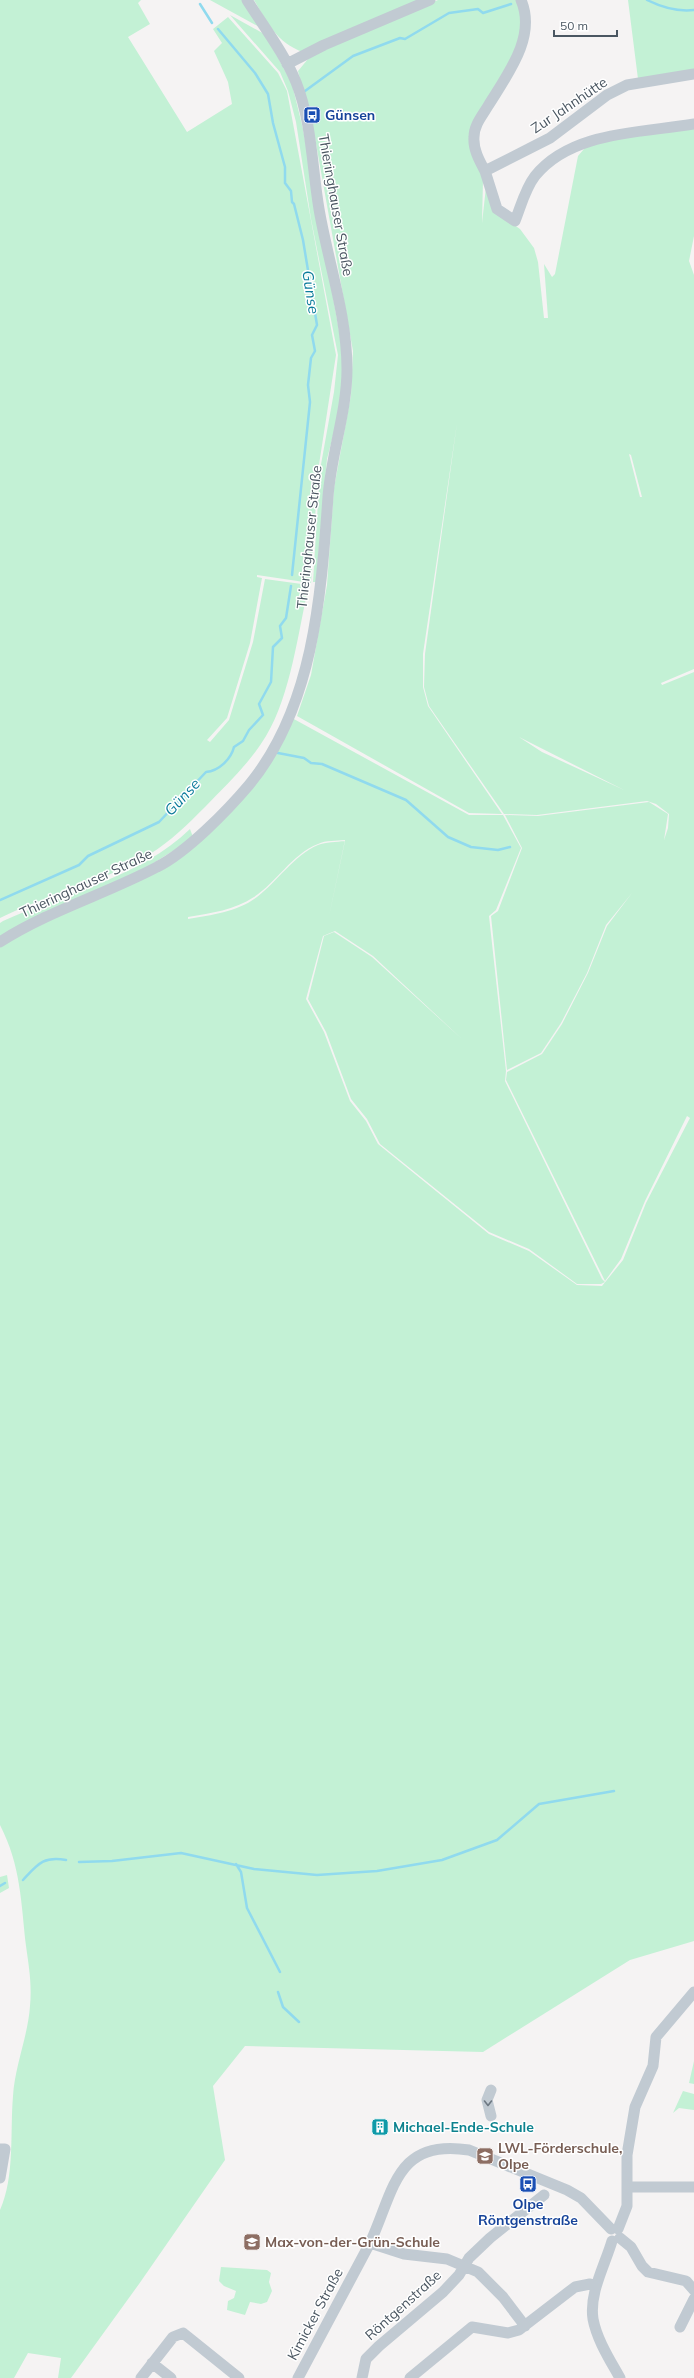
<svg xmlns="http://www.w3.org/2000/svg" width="694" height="2378" font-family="Mulish,sans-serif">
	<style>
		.green { fill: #c3f1d5; fill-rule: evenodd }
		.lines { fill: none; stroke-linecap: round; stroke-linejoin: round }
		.stream { stroke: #90daee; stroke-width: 2.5 }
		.minor { stroke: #c1cad2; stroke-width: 11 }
		.oneway { stroke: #6e7983 }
		.labels { text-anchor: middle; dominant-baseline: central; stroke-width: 3; stroke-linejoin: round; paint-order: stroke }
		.street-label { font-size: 14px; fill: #4a5661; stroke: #fff }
		.transit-label { font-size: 14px; font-weight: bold; fill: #164399; stroke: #fff; text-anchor: start }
		.culture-label { font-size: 14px; font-weight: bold; fill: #0d838f; stroke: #fff; text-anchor: start }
		.education-label { font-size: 14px; font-weight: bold; fill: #785e54; stroke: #fff; text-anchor: start }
		.water-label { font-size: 15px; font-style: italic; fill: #0c7c9b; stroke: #fff }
	</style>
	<rect width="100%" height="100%" fill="#f5f3f3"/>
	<path class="green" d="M0,0H141L138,3L150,24L128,37L187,132L232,104L228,82L214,51L222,43L213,29L228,17L278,73L287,91L336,355L318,471L311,583L257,575V577L262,578L250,643L227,718L207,740L210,742L229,720L253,642L265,579L309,585C298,631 291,695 266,736C250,763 227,784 205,807C188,824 171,841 150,854C104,882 48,894 0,918Z
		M210,0H245L263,29Z
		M254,0H420L303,52C277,43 267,22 254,0Z
		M438,0H516L524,23L514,54L472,125L483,180L482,223L486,187L498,214L520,229L534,248L538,262L544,318H548L544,264L552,277L555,274L578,156L590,142L694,125V236L689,261L694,275V669L661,683L662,685L694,672V1941L630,1960L483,2052L245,2046L213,2086L225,2160L139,2284L71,2378H58L61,2358L28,2353L14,2378H0V2210C15,2177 10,2131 13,2096C15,2065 28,2036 30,2006C32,1985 29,1967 26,1946C21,1902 21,1866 0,1825V947L31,927L95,900L214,825L292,718L469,815H503L521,848L496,910L489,916L506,1071L505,1081L602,1279L605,1282L601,1284H577L529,1249L489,1232L380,1144L367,1119L351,1099L326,1032L308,999L324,936L334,932L372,957L463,1040L373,956L335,931L323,936L306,999L324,1032L350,1101L366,1121L378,1144L489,1234L529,1251L577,1285L602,1286L623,1260L646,1203L690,1118L687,1116L645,1201L621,1259L605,1281L506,1080L507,1072L542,1054L562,1024L588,973L607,926L632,893L606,925L587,973L561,1023L541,1053L507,1070L491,916L498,911L522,848L505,815L538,816L649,802L668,814L664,840L668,828L669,814L656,804L647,801L537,815L504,814L429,706L424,687L425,654L457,423L423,654V687L428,706L502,814L469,813L297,716L311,675L327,585L334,488L351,395L353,351L315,138L298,71L308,59L325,49ZM629,454L631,455L642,497H640ZM519,737L624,790L542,752ZM345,840L328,921L345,841C336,842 326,842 318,845C294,855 277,882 257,897C237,912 212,915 188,919V917C212,913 234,910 254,897C277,882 292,854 318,844C326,840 336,841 345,840Z
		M628,0H694V73L638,79Z
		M230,15L266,35L292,84L303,129L343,353L344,371L336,424L327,459L316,582H313L320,470L334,392L338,355L311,219L296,122L288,91L280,72Z
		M190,829L193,837L157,864L0,940V923L3,921C64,893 140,878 190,829Z
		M7,1875L9,1888L0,1893V1877Z
		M694,2061V2084L689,2083Z
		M683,2091L694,2094V2110L679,2108L673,2113Z
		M221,2267L267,2270L271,2273L269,2282L272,2291L267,2302L261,2304L250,2302L245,2315L227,2310L228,2301L234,2298L236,2291L224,2286L219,2281Z"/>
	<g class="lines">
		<path class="stream" d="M647,0C663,8 677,12 694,10
			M200,4L212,23
			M218,29L255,73L268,94L273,123L285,167V183L291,191L292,202L294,204L303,240L317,325L312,335L315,351L311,358L308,385L310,402L292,575
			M305,91L353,56L400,38L405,39L449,13L478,9L483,13L511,4
			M278,753L304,758L311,763L322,764L406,800L448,837L471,847L498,850L510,847
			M0,900L79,865L88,856L159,822L206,772C219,771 231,759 234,747L243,741L249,730L263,715L259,704L271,682L273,647L282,638L280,626L286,618L291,586
			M79,1862L112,1861L181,1853L254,1869L317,1875L377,1871L442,1860L497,1840L539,1804L614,1791
			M236,1864L241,1872L247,1908L280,1972
			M23,1880C38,1864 43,1856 66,1860
			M0,1886L5,1883
			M278,1992L283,2007L299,2022"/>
		<path class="minor" d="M521,0C537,37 507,75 488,106C482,116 474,125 474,137C473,149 479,160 485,171L550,138L607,95L627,85L694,74
			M287,64L324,45L430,0
			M485,171L497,209L515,221C521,206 525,189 535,176C571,131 641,133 694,124
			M0,942C48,911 106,894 157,867C187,852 227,811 249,785C314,706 321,595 328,497C331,454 347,412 347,369C347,315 328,262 319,209C312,168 312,122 296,82C284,53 264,27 247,0
			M491,2090L487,2100L491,2116
			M0,2149H5L0,2178
			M627,2187H694
			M618,2229L627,2206V2155L635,2107L653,2066L656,2037L694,1992
			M620,2238L631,2247L642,2266L648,2272L686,2281L694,2290
			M612,2241C605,2265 589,2293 593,2319C597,2340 610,2360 620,2378
			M370,2243L404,2254L447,2259L478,2272L503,2297L525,2326
			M680,2327L694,2299
			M152,2363L171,2378
			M141,2378L173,2337L183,2333L239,2378
			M298,2378L370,2243C394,2192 395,2138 469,2150L567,2190L581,2198L611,2229
			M362,2378L366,2359L379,2346L443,2292L459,2275L469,2258L490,2238L544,2195
			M410,2378L472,2327L508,2333L519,2330L575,2287L590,2284"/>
	</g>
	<defs><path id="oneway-chevron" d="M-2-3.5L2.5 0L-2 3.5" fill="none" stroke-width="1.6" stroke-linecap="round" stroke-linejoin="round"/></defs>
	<use class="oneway" href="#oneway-chevron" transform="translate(488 2103) rotate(90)"/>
	<defs>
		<symbol id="bus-square" viewBox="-11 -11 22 22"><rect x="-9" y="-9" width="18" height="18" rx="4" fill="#1a4fb4" stroke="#fff"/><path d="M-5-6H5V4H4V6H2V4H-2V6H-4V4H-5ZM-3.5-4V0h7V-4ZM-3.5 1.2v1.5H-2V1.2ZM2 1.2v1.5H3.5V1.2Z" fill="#fff"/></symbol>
		<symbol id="building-square" viewBox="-11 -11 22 22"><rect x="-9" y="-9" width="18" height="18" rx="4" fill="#0f9aa8" stroke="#fff"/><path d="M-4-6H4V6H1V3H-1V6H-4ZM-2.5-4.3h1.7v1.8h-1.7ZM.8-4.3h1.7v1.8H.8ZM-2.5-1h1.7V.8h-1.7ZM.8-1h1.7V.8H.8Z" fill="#fff"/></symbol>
		<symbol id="school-square" viewBox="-11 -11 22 22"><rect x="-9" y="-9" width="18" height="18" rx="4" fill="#8d6e63" stroke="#fff"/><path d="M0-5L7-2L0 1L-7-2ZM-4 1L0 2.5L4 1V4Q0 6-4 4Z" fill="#fff"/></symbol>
	</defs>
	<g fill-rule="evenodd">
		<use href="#bus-square" x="302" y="105" width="20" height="20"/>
		<use href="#building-square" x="370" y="2117" width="20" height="20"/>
		<use href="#school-square" x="475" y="2146" width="20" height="20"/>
		<use href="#bus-square" x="518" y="2174" width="20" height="20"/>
		<use href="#school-square" x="242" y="2232" width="20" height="20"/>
	</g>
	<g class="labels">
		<g class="street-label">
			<text transform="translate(569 105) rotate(-34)">Zur Jahnhütte</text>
			<text transform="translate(336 205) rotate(80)">Thieringhauser Straße</text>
			<text transform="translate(309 537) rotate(-84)">Thieringhauser Straße</text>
			<text transform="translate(86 883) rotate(-25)">Thieringhauser Straße</text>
			<text transform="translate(403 2305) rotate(-42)">Röntgenstraße</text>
			<text transform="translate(315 2314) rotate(-62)">Kimicker Straße</text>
		</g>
		<g class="transit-label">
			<text x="325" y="115">Günsen</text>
			<text x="528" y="2204" text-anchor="middle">Olpe<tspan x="528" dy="16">Röntgenstraße</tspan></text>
		</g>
		<g class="culture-label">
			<text x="393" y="2127">Michael-Ende-Schule</text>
		</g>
		<g class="education-label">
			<text x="498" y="2148">LWL-Förderschule,<tspan x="498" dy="16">Olpe</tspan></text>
			<text x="265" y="2242">Max-von-der-Grün-Schule</text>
		</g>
		<g class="water-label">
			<text transform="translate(311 292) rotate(81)">Günse</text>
			<text transform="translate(182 797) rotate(-47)">Günse</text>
		</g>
	</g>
	<path d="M554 30v6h63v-6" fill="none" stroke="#4a5661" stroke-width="2"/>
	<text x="560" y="30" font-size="12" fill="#4a5661" stroke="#ffffff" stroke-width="3" paint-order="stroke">50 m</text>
</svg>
